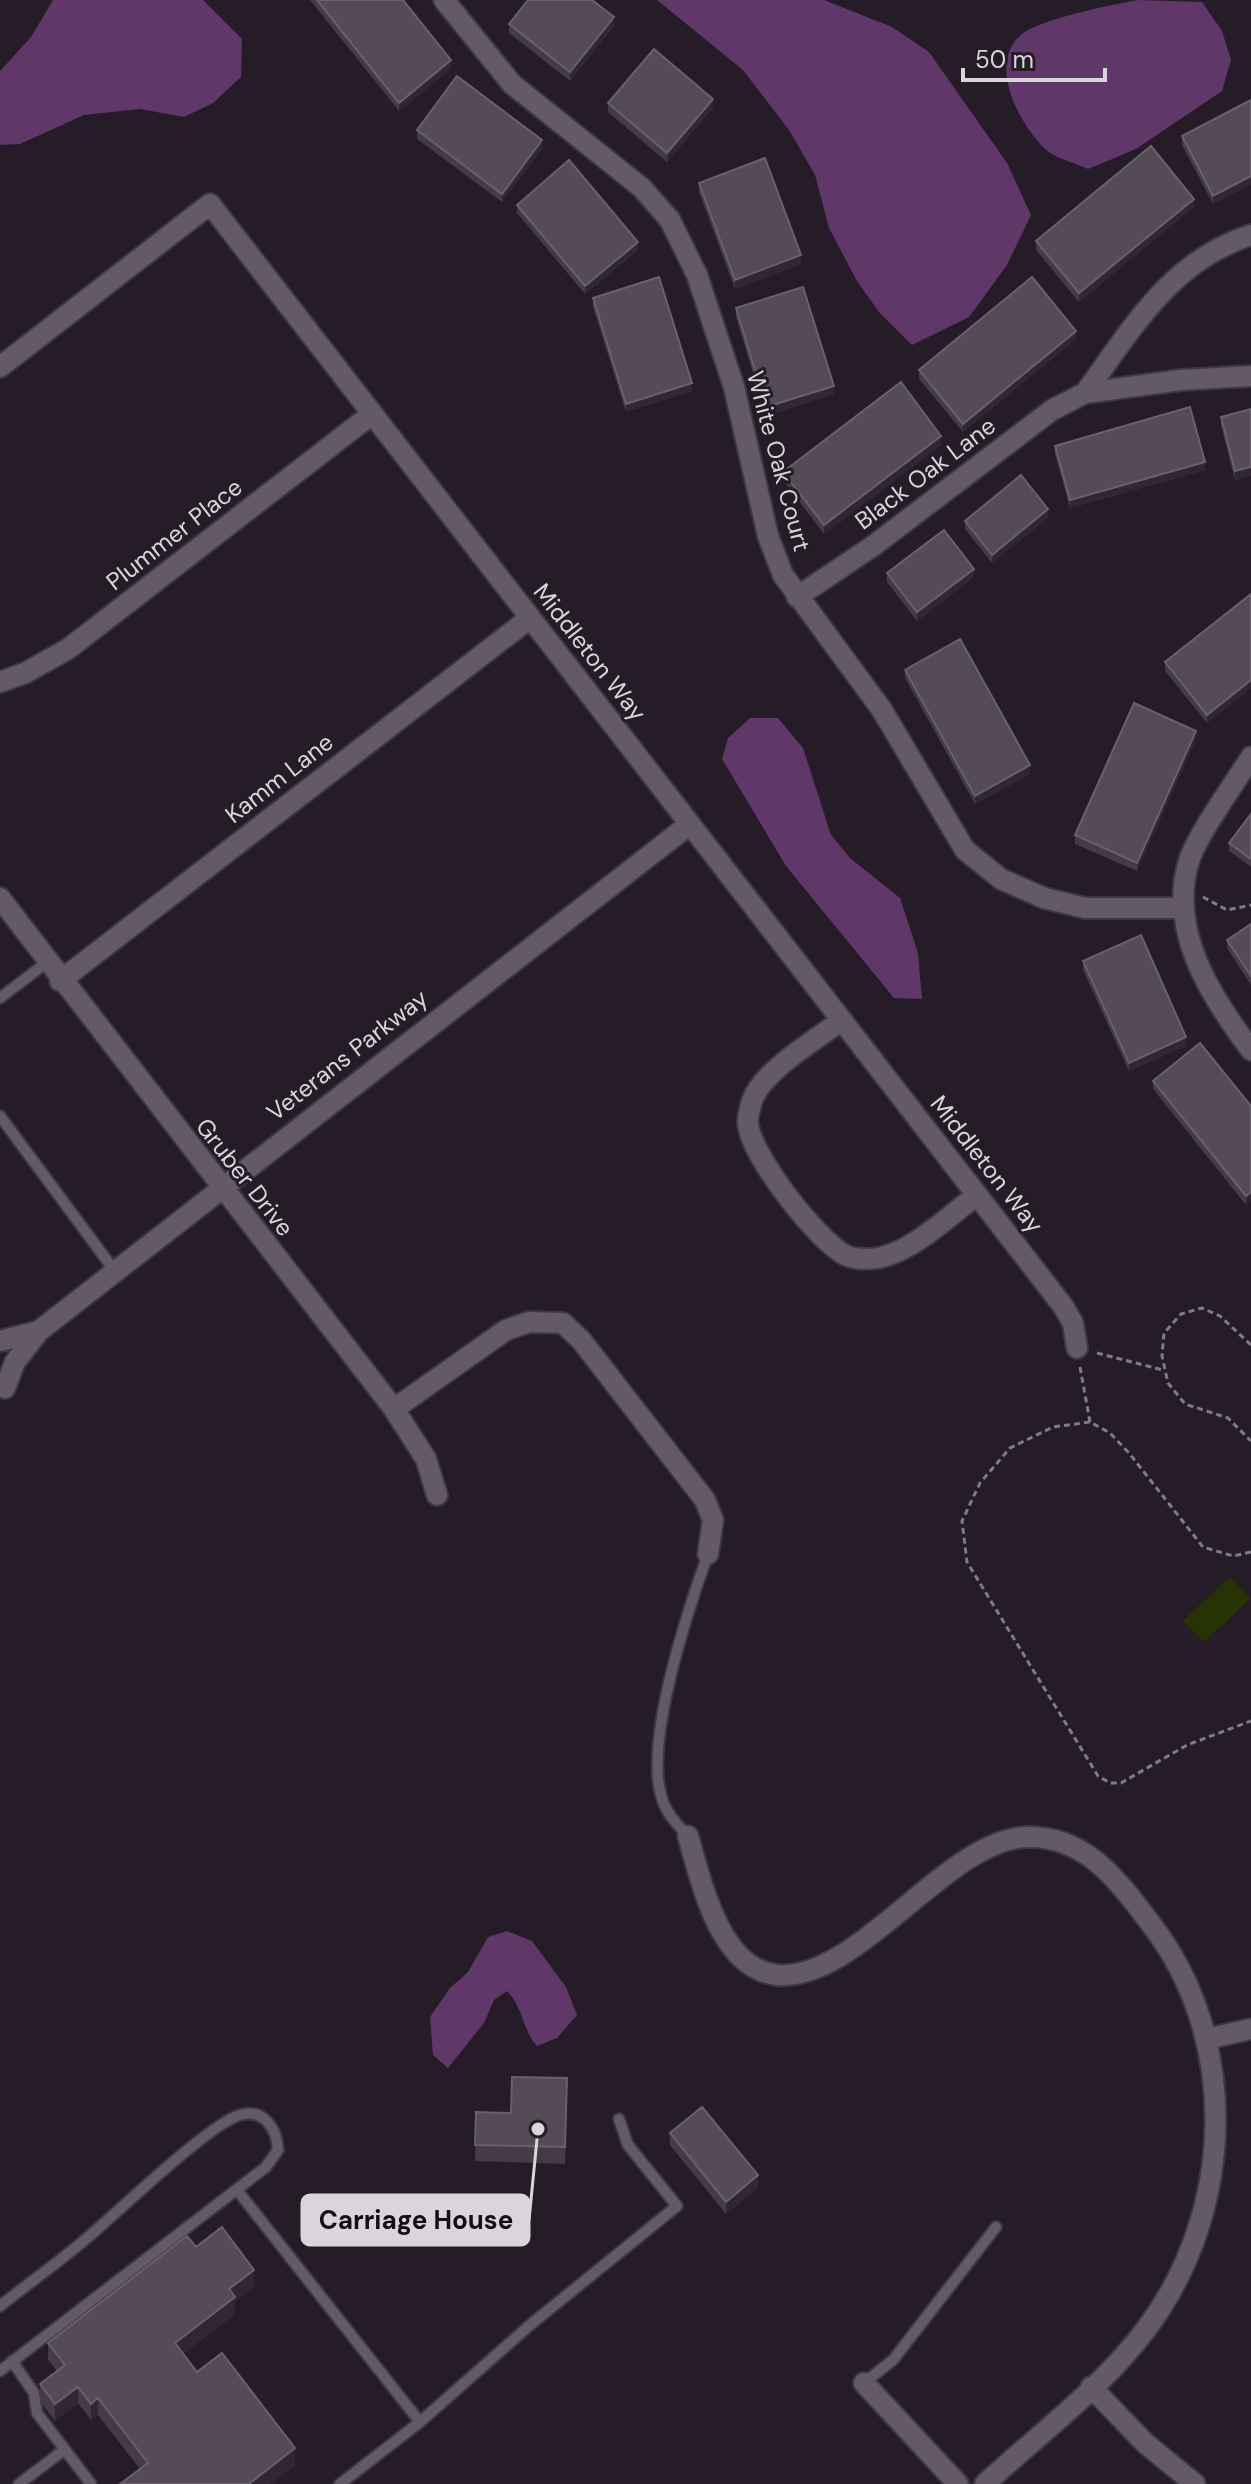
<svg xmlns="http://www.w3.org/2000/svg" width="1251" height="2484" font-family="'DM Sans',sans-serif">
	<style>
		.green { fill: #273303 }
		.water { fill: #603769 }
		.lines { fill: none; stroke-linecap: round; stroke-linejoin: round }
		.service-casing { stroke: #3f3741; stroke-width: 14 }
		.minor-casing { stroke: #3f3741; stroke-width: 24 }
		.path { stroke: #827a84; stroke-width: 3; stroke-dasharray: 6 4; stroke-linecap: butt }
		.service { stroke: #645967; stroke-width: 10 }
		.minor { stroke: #645967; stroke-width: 20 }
		.wall { fill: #443b47 }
		.shaded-wall { fill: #312734 }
		.building { fill: #544b57; stroke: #69606c; stroke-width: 2 }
		.labels { text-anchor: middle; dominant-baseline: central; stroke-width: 6; stroke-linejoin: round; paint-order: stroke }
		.street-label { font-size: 24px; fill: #dad4dc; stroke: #251c27 }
		.leader { fill: none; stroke: #dad4dc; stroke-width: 3 }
		.callout-dot { fill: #dad4dc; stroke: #251c27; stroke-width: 3 }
		.callout { fill: #dad4dc; stroke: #dad4dc; stroke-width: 3 }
		.callout-label { font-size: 26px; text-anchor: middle; font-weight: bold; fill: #111 }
	</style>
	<rect width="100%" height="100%" fill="#251c27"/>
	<path class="green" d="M1230,1577L1251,1598L1204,1642L1183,1621Z"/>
	<path class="water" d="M53,0H203L242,39L241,77L213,103L184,117L140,109L84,115L20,144L0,145V71L31,37Z
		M657,0H824L892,27L929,52L1007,163L1031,215L1007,265L969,317L912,345L879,312L857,281L829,228L815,175L789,130L743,70Z
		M1138,0L1202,2L1222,31L1231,60L1222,91L1136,149L1088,169C1075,163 1054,158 1044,148C1019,123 987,64 1021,35C1039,19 1111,5 1138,0Z
		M750,718H778L803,748L831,835L850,858L900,898L918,953L922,999L894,998L786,866L722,759L728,738Z
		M507,1931L532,1941L566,1987L577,2015L557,2038L537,2046C522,2029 523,2007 507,1991L494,2000L484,2023L448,2068L433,2055L430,2017L450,1988L468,1972L488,1937Z"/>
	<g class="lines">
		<defs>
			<path id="service" d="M0,998L46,963
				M0,1116L114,1270
				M688,1836C676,1823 665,1812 661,1795C645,1739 688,1610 708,1554
				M237,2190L420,2422
				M0,2306C29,2283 59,2262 87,2238C117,2213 210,2123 240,2115C264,2108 277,2129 278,2150L266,2167L0,2371
				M12,2361L34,2393L37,2413L91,2484
				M864,2383L893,2360L996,2227
				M19,2484L64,2450
				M340,2484L420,2422L530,2325L677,2206L628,2145L619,2119"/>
			<path id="minor" d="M444,0L512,84L642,188L670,220L697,275L734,387L768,536L783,575L882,710L965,850L1001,879L1044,898L1085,908H1183
				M0,367L210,204L1063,1306L1073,1323L1077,1348
				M1085,393C1132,329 1171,260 1251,235
				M797,597L873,546L1052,410L1085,393L1181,380L1251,376
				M0,682L25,673L68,649L372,414
				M1251,757C1235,783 1199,832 1190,858C1166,928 1211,997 1251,1050
				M0,898L394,1409L426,1459L437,1495
				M60,981L530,618
				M842,1020C817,1039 762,1071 752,1101C750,1108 747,1118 748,1124C752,1157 816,1239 845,1255C851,1258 861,1259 868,1259C907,1258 947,1217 977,1195
				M0,1341L39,1331
				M5,1388L15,1362L39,1331L690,824
				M394,1409L506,1330L529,1322L563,1323L581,1340L705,1500L713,1520L708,1554
				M688,1836C701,1880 719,1969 777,1975C858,1982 946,1840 1026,1837C1086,1835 1118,1881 1151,1924C1241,2041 1234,2211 1147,2328C1103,2387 1039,2434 985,2484
				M1206,2039L1251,2029
				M864,2383L958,2484
				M1091,2387L1145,2443L1195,2484"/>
		</defs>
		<use href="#service" class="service-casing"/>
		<use href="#minor" class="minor-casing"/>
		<path class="path" d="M1203,897L1227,910L1251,905
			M1251,1345L1220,1316L1202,1308L1181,1314L1164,1333L1162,1356L1168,1383L1185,1404L1228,1418L1251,1441
			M1097,1353L1163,1370
			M1080,1367L1090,1422
			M1251,1552L1233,1556L1203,1547L1129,1453L1110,1433L1090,1422L1053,1427L1010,1448L980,1483L962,1521L967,1562L1098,1776L1110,1783H1121L1187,1745L1251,1721"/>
		<use href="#service" class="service"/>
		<use href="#minor" class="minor"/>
	</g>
	<path class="wall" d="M310,0H403L451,69L399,111Z
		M509,24L614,26L570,81L509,33Z
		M1251,100V184L1213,204L1182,145V136Z
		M608,103L713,108L667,162L608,112Z
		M417,130L542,149L502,202L417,139Z
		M699,183L801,264L735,289L699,192Z
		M517,205L638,250L585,294L517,213Z
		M1194,207L1079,302L1036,250V241Z
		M593,298L692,391L626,412L593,307Z
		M736,308L834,394L766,416L736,317Z
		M1076,339L963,432L919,379V370Z
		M1251,409V476L1235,480L1221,426V417Z
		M941,445L824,534L783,480V472Z
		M1055,446L1205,470L1070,508L1055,454Z
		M1048,518L992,563L965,529V521Z
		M887,573L974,577L917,621L887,582Z
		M1251,594V688L1207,723L1165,671V662Z
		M905,670L1030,774L975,804L905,678Z
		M1196,739L1137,871L1075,844V835Z
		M1251,814V867L1229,851V843Z
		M1251,924V985L1227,948V940Z
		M1083,961L1186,1046L1129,1071L1083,970Z
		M1153,1081L1251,1106L1246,1205L1153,1089Z
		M567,2095L565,2164L475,2161L476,2112L511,2113Z
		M670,2133L758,2188L726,2214L670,2145Z
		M254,2286L235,2301V2314L183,2354L197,2372L295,2465L270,2484H120L140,2469L98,2415L91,2420L78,2403L55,2421L40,2401V2384L57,2371L48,2360V2343Z"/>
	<path class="shaded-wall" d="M614,17V26L570,81V72Z
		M451,60V69L399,111V103Z
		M713,99V108L667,162V153Z
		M542,140V149L502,202V194Z
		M1251,176V184L1213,204V196Z
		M1194,199V207L1079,302V293Z
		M638,242V250L585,294V286Z
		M801,255V264L735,289V280Z
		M1076,331V339L963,432V424Z
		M692,383V391L626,412V404Z
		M834,386V394L766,416V407Z
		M941,436V445L824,534V525Z
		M1205,462V470L1070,508V500Z
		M1251,467V476L1235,480V471Z
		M1048,509V518L992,563V555Z
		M974,569V577L917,621V612Z
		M1251,680V688L1207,723V715Z
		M1196,731V739L1137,871V863Z
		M1030,765V774L975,804V796Z
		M1186,1037V1046L1129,1071V1063Z
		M1251,1192V1200L1246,1205V1196Z
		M758,2175V2188L726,2214V2202Z
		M254,2270V2286L235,2301V2314L175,2360V2343L229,2289Z
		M78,2387V2403L55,2421V2404Z
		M98,2398V2415L91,2420V2404Z
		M295,2448V2465L270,2484H249Z"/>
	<path class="building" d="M317,0H403L451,60L399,103Z
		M528,0H592L614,17L570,72L509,24Z
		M654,49L713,99L667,153L608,103Z
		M457,76L542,140L502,194L417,130Z
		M1251,100V176L1213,196L1182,136Z
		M1151,146L1194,199L1079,293L1036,241Z
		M765,158L801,255L735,280L699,183Z
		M569,160L638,242L585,286L517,205Z
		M659,277L692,383L626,404L593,298Z
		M1032,277L1076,331L963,424L919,370Z
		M803,287L834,386L766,407L736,308Z
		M901,382L941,436L824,525L783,472Z
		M1190,407L1205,462L1070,500L1055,446Z
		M1251,409V467L1235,471L1221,417Z
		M1021,475L1048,509L992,555L965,521Z
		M944,530L974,569L917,612L887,573Z
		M1251,594V680L1207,715L1165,662Z
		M960,639L1030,765L975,796L905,670Z
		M1134,703L1196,731L1137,863L1075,835Z
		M1251,814V859L1229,843Z
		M1251,924V976L1227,940Z
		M1141,935L1186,1037L1129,1063L1083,961Z
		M1200,1043L1251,1106V1192L1246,1196L1153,1081Z
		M512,2077L567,2078L565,2147L475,2145L476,2112L511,2113Z
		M702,2107L758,2175L726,2202L670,2133Z
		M222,2227L254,2270L229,2289L235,2297L175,2343L197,2372L222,2353L295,2448L249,2484H120L148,2463L98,2398L91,2404L78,2387L55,2404L40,2384L65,2365L48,2343L187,2236L196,2247Z"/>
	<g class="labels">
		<g class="street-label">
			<text transform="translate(779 461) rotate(75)">White Oak Court</text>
			<text transform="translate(925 473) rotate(-37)">Black Oak Lane</text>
			<text transform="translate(174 534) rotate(-38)">Plummer Place</text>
			<text transform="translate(590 652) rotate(52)">Middleton Way</text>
			<text transform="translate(279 778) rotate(-38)">Kamm Lane</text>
			<text transform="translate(347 1055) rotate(-38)">Veterans Parkway</text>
			<text transform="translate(987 1164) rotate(52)">Middleton Way</text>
			<text transform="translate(245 1177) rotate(52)">Gruber Drive</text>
		</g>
	</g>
	<path class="leader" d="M538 2129L529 2220"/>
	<circle class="callout-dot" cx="538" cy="2129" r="8"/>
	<rect class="callout" x="302" y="2195" width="227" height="50" rx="8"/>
	<g class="callout-label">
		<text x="416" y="2229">Carriage House</text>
	</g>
	<path d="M963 68v12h142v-12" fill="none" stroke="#dad4dc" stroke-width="4"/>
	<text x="975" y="68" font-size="24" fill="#dad4dc" stroke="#251c27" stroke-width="6" paint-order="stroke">50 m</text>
</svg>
